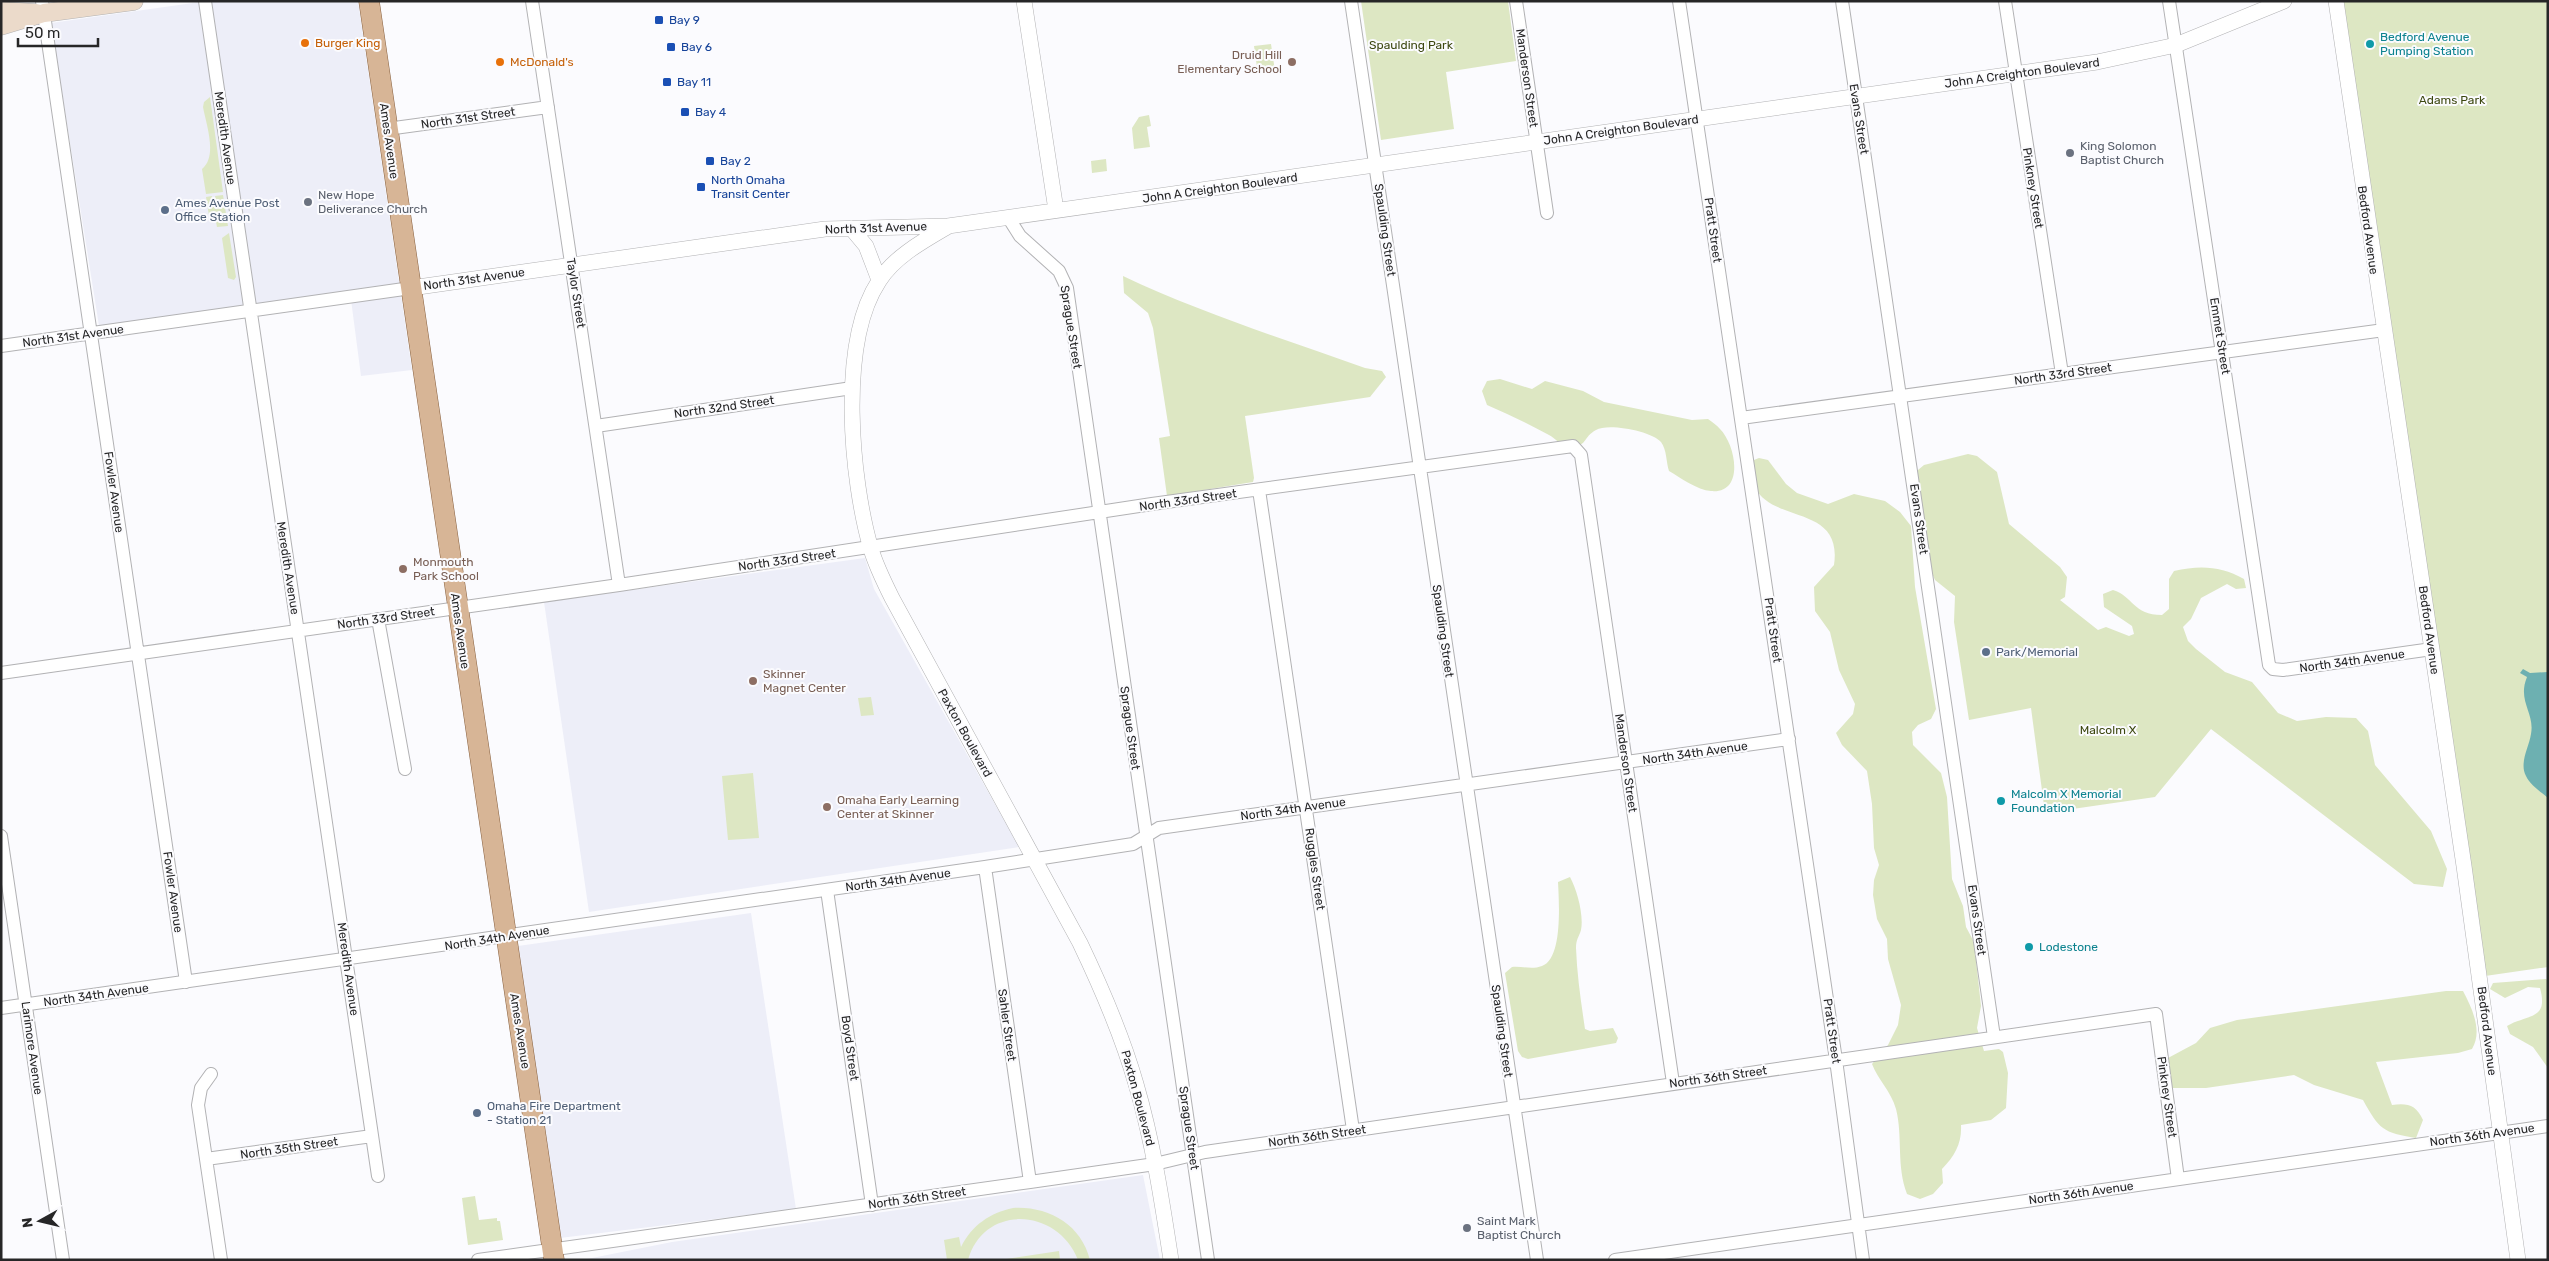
<svg xmlns="http://www.w3.org/2000/svg" width="2549" height="1261" font-family="Rubik,sans-serif">
	<style>
		.built { fill: #edeef8 }
		.green { fill: #dde7c3 }
		.water { fill: #6db0b1 }
		.lines { fill: none; stroke-linecap: round; stroke-linejoin: round }
		.minor-casing { stroke: #b2b2b4; stroke-width: 14 }
		.tertiary-casing { stroke: #b2b2b4; stroke-width: 16 }
		.secondary-casing { stroke: #b2b2b4; stroke-width: 19 }
		.primary-casing { stroke: #886242; stroke-width: 21 }
		.minor { stroke: #fff; stroke-width: 12 }
		.tertiary { stroke: #fff; stroke-width: 15 }
		.secondary { stroke: #ebdaca; stroke-width: 18 }
		.primary { stroke: #d7b596; stroke-width: 20 }
		.transit-dot { fill: #1a4fb4; stroke: #fbfbfe; stroke-width: 2 }
		.food-dot { fill: #e8710a; stroke: #fbfbfe; stroke-width: 2 }
		.culture-dot { fill: #0f9aa8; stroke: #fbfbfe; stroke-width: 2 }
		.education-dot { fill: #8d6e63; stroke: #fbfbfe; stroke-width: 2 }
		.worship-dot { fill: #6b7280; stroke: #fbfbfe; stroke-width: 2 }
		.service-dot { fill: #5c6f8a; stroke: #fbfbfe; stroke-width: 2 }
		.labels { text-anchor: middle; dominant-baseline: central; stroke-width: 4; stroke-linejoin: round; paint-order: stroke }
		.transit-label { font-size: 12px; fill: #164399; stroke: #fbfbfe; text-anchor: start }
		.culture-label { font-size: 12px; fill: #0d838f; stroke: #fbfbfe; text-anchor: start }
		.food-label { font-size: 12px; fill: #c56008; stroke: #fbfbfe; text-anchor: start }
		.park-label { font-size: 12px; fill: #3c470f; stroke: #fbfbfe }
		.education-label { font-size: 12px; fill: #785e54; stroke: #fbfbfe; text-anchor: start }
		.street-label { font-size: 12px; fill: #262627; stroke: #fbfbfe }
		.worship-label { font-size: 12px; fill: #5b616d; stroke: #fbfbfe; text-anchor: start }
		.service-label { font-size: 12px; fill: #4e5e75; stroke: #fbfbfe; text-anchor: start }
	</style>
	<rect width="100%" height="100%" fill="#fbfbfe"/>
	<path class="built" d="M207,1H358L412,370L361,376L350,292L99,326L51,23Z
		M865,558L874,589L1019,847L589,912L544,602Z
		M751,913L796,1209L560,1238L518,946Z
		M1143,1175L1160,1260H582L672,1242Z"/>
	<path class="green" d="M1361,1H1508L1516,61L1446,72L1454,129L1381,140Z
		M2342,1H2548V967L2485,976Z
		M1271,44L1275,71L1258,74L1254,46Z
		M210,97L223,192L206,194L202,169C218,156 206,124 203,107L204,102Z
		M1149,115L1151,126L1147,127L1150,147L1134,149L1132,128L1139,117Z
		M1106,159L1107,171L1092,173L1091,161Z
		M223,195L228,226L217,227L216,222H210L206,197L212,196L213,203L216,202L215,196Z
		M229,233L236,277L234,280L228,278L222,238Z
		M1123,276C1201,313 1284,339 1365,368L1382,371L1386,377L1370,397L1245,416L1254,478L1253,482L1167,496L1159,438L1170,436L1153,328L1148,313L1124,293Z
		M1500,379L1532,389L1545,381L1583,391L1604,402L1692,420L1708,419C1712,422 1717,425 1720,429C1736,445 1745,494 1711,491C1697,490 1681,478 1669,471C1666,462 1667,450 1661,442C1651,431 1608,423 1596,430C1581,438 1589,449 1565,445C1559,444 1555,438 1549,435C1529,424 1508,414 1487,405L1482,391L1487,381Z
		M1968,454L1977,456L1997,472L2009,524L2060,567L2067,577L2065,597L2060,600L2098,630L2106,627L2129,636L2134,634L2132,626L2104,607L2103,594L2113,590C2133,596 2133,615 2162,615L2169,609V579L2174,571C2200,565 2221,566 2244,579L2246,588L2236,589L2227,584L2201,598L2191,619L2183,627L2188,641L2196,649L2225,672L2252,682L2278,713L2297,721L2326,717L2356,718L2368,731L2375,765L2431,831L2447,869L2443,887L2414,884L2211,729L2155,797L2045,813L2031,708L1969,720L1954,622L1955,596L1935,580L1929,567L1916,475L1918,470L1924,465Z
		M1759,458L1768,460L1786,484L1797,493L1828,504L1854,494L1885,501L1900,512L1911,526L1915,587L1936,709L1931,719L1918,725L1912,732L1913,745L1941,773L1947,797L1952,879L1963,906L1966,927L1974,942L1981,1006L1977,1028L1984,1051L1999,1049L2003,1052L2008,1073L2006,1108L1991,1120L1961,1125C1962,1143 1955,1156 1942,1169L1943,1183L1933,1194L1920,1199L1907,1194C1896,1166 1903,1137 1896,1109C1891,1091 1878,1080 1872,1064L1888,1045L1898,1025L1901,1005L1888,959L1887,939L1877,919L1873,895L1874,880L1879,865L1874,848L1872,804L1867,771L1842,745L1836,733L1853,714L1855,704L1839,670L1830,632L1815,611L1814,587L1834,565C1843,504 1772,524 1755,487C1752,479 1753,469 1754,460Z
		M871,697L874,715L861,716L858,698Z
		M753,773L759,838L728,840L722,776Z
		M1570,877C1577,890 1584,915 1581,930C1579,937 1576,939 1576,948C1577,975 1581,1002 1585,1029L1590,1031L1613,1028L1618,1038L1616,1043L1528,1059L1522,1057L1518,1051L1505,973L1512,967C1522,966 1532,970 1542,966C1563,959 1559,901 1558,882Z
		M2546,979L2548,981V1068L2533,1047L2510,1034L2507,1026C2527,1014 2549,1021 2540,988L2528,987L2505,998L2490,989L2493,983Z
		M2446,991H2463C2472,1008 2483,1031 2472,1049L2458,1053L2376,1062L2392,1105C2408,1103 2416,1105 2423,1120L2416,1138C2383,1133 2379,1129 2363,1100L2314,1085L2294,1075L2206,1088H2172L2168,1058L2196,1043L2210,1028L2237,1020Z
		M475,1196L479,1220L497,1218V1221H500L503,1240L468,1245L462,1198Z
		M1013,1208C1048,1206 1081,1224 1090,1260H1078C1058,1208 984,1203 968,1260H947L944,1240L959,1237L961,1247C972,1225 990,1213 1013,1208Z
		M1059,1251L1060,1260H999Z"/>
	<path class="water" d="M2523,669L2530,673L2548,672V798C2541,792 2530,785 2526,776C2519,763 2529,747 2531,734C2535,713 2517,701 2527,677L2520,673Z"/>
	<g class="lines">
		<defs>
			<path id="minor" d="M42,1L186,982
				M205,1L378,1176
				M532,1L619,585
				M1351,1L1537,1260
				M1516,1L1547,213
				M1679,1L1836,1060L1863,1260
				M1842,1L1994,1037
				M2005,1L2062,374
				M2169,1L2269,665L2273,669L2283,670L2432,649
				M387,129L548,107
				M1008,217L1020,236L1059,271L1067,288L1208,1260
				M1,346L411,288
				M1741,418L2384,330
				M596,426L852,388
				M1259,490L1353,1130
				M378,619L405,769
				M1,673L619,585L1152,504L1573,446L1581,455L1673,1083
				M1,836L63,1260
				M985,867L1030,1182
				M827,890L872,1205
				M1,1008L985,867L1133,844L1159,828L1789,739
				M211,1074L201,1088L198,1105L221,1260
				M206,1159L372,1136
				M478,1260L1030,1182L1155,1164L1205,1152L2156,1014L2178,1179
				M1615,1260L2548,1126"/>
			<path id="tertiary" d="M1024,1L1056,210
				M2336,1L2464,866L2518,1260
				M947,227C923,241 894,257 879,281C838,343 851,480 871,549C876,566 884,582 892,598L1080,943C1102,989 1122,1035 1136,1084C1153,1142 1162,1201 1171,1260
				M851,228L866,246L879,280
				M411,288L825,229L948,226L2097,62L2176,45L2284,1"/>
			<path id="secondary" d="M1,11L36,13
				M1,26L44,13L134,1"/>
			<path id="primary" d="M369,1L554,1260"/>
		</defs>
		<use href="#minor" class="minor-casing"/>
		<use href="#tertiary" class="tertiary-casing"/>
		<use href="#secondary" class="secondary-casing"/>
		<use href="#primary" class="primary-casing"/>
		<use href="#minor" class="minor"/>
		<use href="#tertiary" class="tertiary"/>
		<use href="#secondary" class="secondary"/>
		<use href="#primary" class="primary"/>
	</g>
	<g class="transit-dot">
		<rect x="654" y="15" width="10" height="10" rx="2.5"/>
		<rect x="666" y="42" width="10" height="10" rx="2.5"/>
		<rect x="662" y="77" width="10" height="10" rx="2.5"/>
		<rect x="680" y="107" width="10" height="10" rx="2.5"/>
		<rect x="705" y="156" width="10" height="10" rx="2.5"/>
		<rect x="696" y="182" width="10" height="10" rx="2.5"/>
	</g>
	<g class="food-dot">
		<circle cx="305" cy="43" r="5"/>
		<circle cx="500" cy="62" r="5"/>
	</g>
	<g class="culture-dot">
		<circle cx="2370" cy="44" r="5"/>
		<circle cx="2001" cy="801" r="5"/>
		<circle cx="2029" cy="947" r="5"/>
	</g>
	<g class="education-dot">
		<circle cx="1292" cy="62" r="5"/>
		<circle cx="403" cy="569" r="5"/>
		<circle cx="753" cy="681" r="5"/>
		<circle cx="827" cy="807" r="5"/>
	</g>
	<g class="worship-dot">
		<circle cx="2070" cy="153" r="5"/>
		<circle cx="308" cy="202" r="5"/>
		<circle cx="1467" cy="1228" r="5"/>
	</g>
	<g class="service-dot">
		<circle cx="165" cy="210" r="5"/>
		<circle cx="1986" cy="652" r="5"/>
		<circle cx="477" cy="1113" r="5"/>
	</g>
	<g class="labels">
		<g class="transit-label">
			<text x="669" y="20">Bay 9</text>
			<text x="681" y="47">Bay 6</text>
			<text x="677" y="82">Bay 11</text>
			<text x="695" y="112">Bay 4</text>
			<text x="720" y="161">Bay 2</text>
			<text x="711" y="180">North Omaha<tspan x="711" dy="14">Transit Center</tspan></text>
		</g>
		<g class="culture-label">
			<text x="2380" y="37">Bedford Avenue<tspan x="2380" dy="14">Pumping Station</tspan></text>
			<text x="2011" y="794">Malcolm X Memorial<tspan x="2011" dy="14">Foundation</tspan></text>
			<text x="2039" y="947">Lodestone</text>
		</g>
		<g class="food-label">
			<text x="315" y="43">Burger King</text>
			<text x="510" y="62">McDonald's</text>
		</g>
		<g class="park-label">
			<text x="1411" y="45">Spaulding Park</text>
			<text x="2452" y="100">Adams Park</text>
			<text x="2108" y="730">Malcolm X</text>
		</g>
		<g class="education-label">
			<text x="1282" y="55" text-anchor="end">Druid Hill<tspan x="1282" dy="14">Elementary School</tspan></text>
			<text x="413" y="562">Monmouth<tspan x="413" dy="14">Park School</tspan></text>
			<text x="763" y="674">Skinner<tspan x="763" dy="14">Magnet Center</tspan></text>
			<text x="837" y="800">Omaha Early Learning<tspan x="837" dy="14">Center at Skinner</tspan></text>
		</g>
		<g class="street-label">
			<text transform="translate(2022 73) rotate(-8)">John A Creighton Boulevard</text>
			<text transform="translate(1527 78) rotate(82)">Manderson Street</text>
			<text transform="translate(468 118) rotate(-8)">North 31st Street</text>
			<text transform="translate(1859 119) rotate(81)">Evans Street</text>
			<text transform="translate(1621 130) rotate(-8)">John A Creighton Boulevard</text>
			<text transform="translate(225 138) rotate(82)">Meredith Avenue</text>
			<text transform="translate(389 141) rotate(82)">Ames Avenue</text>
			<text transform="translate(1220 188) rotate(-8)">John A Creighton Boulevard</text>
			<text transform="translate(2033 188) rotate(81)">Pinkney Street</text>
			<text transform="translate(876 228) rotate(-2)">North 31st Avenue</text>
			<text transform="translate(1385 230) rotate(82)">Spaulding Street</text>
			<text transform="translate(1713 230) rotate(82)">Pratt Street</text>
			<text transform="translate(2368 230) rotate(82)">Bedford Avenue</text>
			<text transform="translate(474 279) rotate(-8)">North 31st Avenue</text>
			<text transform="translate(576 293) rotate(81)">Taylor Street</text>
			<text transform="translate(1071 327) rotate(81)">Sprague Street</text>
			<text transform="translate(73 336) rotate(-8)">North 31st Avenue</text>
			<text transform="translate(2220 336) rotate(81)">Emmet Street</text>
			<text transform="translate(2063 374) rotate(-8)">North 33rd Street</text>
			<text transform="translate(724 407) rotate(-8)">North 32nd Street</text>
			<text transform="translate(114 492) rotate(82)">Fowler Avenue</text>
			<text transform="translate(1188 500) rotate(-8)">North 33rd Street</text>
			<text transform="translate(1919 519) rotate(82)">Evans Street</text>
			<text transform="translate(787 560) rotate(-8)">North 33rd Street</text>
			<text transform="translate(288 568) rotate(81)">Meredith Avenue</text>
			<text transform="translate(386 618) rotate(-8)">North 33rd Street</text>
			<text transform="translate(1773 630) rotate(82)">Pratt Street</text>
			<text transform="translate(2429 630) rotate(82)">Bedford Avenue</text>
			<text transform="translate(460 631) rotate(82)">Ames Avenue</text>
			<text transform="translate(1443 631) rotate(82)">Spaulding Street</text>
			<text transform="translate(2352 661) rotate(-8)">North 34th Avenue</text>
			<text transform="translate(1130 728) rotate(82)">Sprague Street</text>
			<text transform="translate(965 733) rotate(61)">Paxton Boulevard</text>
			<text transform="translate(1695 753) rotate(-8)">North 34th Avenue</text>
			<text transform="translate(1626 763) rotate(82)">Manderson Street</text>
			<text transform="translate(1293 809) rotate(-8)">North 34th Avenue</text>
			<text transform="translate(1315 869) rotate(82)">Ruggles Street</text>
			<text transform="translate(898 880) rotate(-8)">North 34th Avenue</text>
			<text transform="translate(173 892) rotate(82)">Fowler Avenue</text>
			<text transform="translate(1977 920) rotate(82)">Evans Street</text>
			<text transform="translate(497 938) rotate(-9)">North 34th Avenue</text>
			<text transform="translate(348 969) rotate(82)">Meredith Avenue</text>
			<text transform="translate(96 995) rotate(-8)">North 34th Avenue</text>
			<text transform="translate(1007 1025) rotate(82)">Sahler Street</text>
			<text transform="translate(520 1031) rotate(81)">Ames Avenue</text>
			<text transform="translate(1502 1031) rotate(82)">Spaulding Street</text>
			<text transform="translate(1832 1031) rotate(82)">Pratt Street</text>
			<text transform="translate(2487 1031) rotate(83)">Bedford Avenue</text>
			<text transform="translate(32 1048) rotate(82)">Larimore Avenue</text>
			<text transform="translate(850 1048) rotate(82)">Boyd Street</text>
			<text transform="translate(1718 1077) rotate(-8)">North 36th Street</text>
			<text transform="translate(2167 1097) rotate(82)">Pinkney Street</text>
			<text transform="translate(1138 1098) rotate(75)">Paxton Boulevard</text>
			<text transform="translate(1189 1128) rotate(82)">Sprague Street</text>
			<text transform="translate(2482 1135) rotate(-8)">North 36th Avenue</text>
			<text transform="translate(1317 1136) rotate(-8)">North 36th Street</text>
			<text transform="translate(289 1148) rotate(-8)">North 35th Street</text>
			<text transform="translate(2081 1193) rotate(-8)">North 36th Avenue</text>
			<text transform="translate(917 1198) rotate(-8)">North 36th Street</text>
		</g>
		<g class="worship-label">
			<text x="2080" y="146">King Solomon<tspan x="2080" dy="14">Baptist Church</tspan></text>
			<text x="318" y="195">New Hope<tspan x="318" dy="14">Deliverance Church</tspan></text>
			<text x="1477" y="1221">Saint Mark<tspan x="1477" dy="14">Baptist Church</tspan></text>
		</g>
		<g class="service-label">
			<text x="175" y="203">Ames Avenue Post<tspan x="175" dy="14">Office Station</tspan></text>
			<text x="1996" y="652">Park/Memorial</text>
			<text x="487" y="1106">Omaha Fire Department<tspan x="487" dy="14">- Station 21</tspan></text>
		</g>
	</g>
	<rect width="2549" height="1261" fill="none" stroke="#262627" stroke-width="5"/>
	<g transform="translate(40 1221) rotate(262)" stroke="#fbfbfe" stroke-width="4" paint-order="stroke">
	<path d="M0-4L9 19L0 12L-9 19Z" fill="#262627"/>
	<text y="-8" font-size="14" font-weight="bold" text-anchor="middle" fill="#262627">N</text>
	</g>
	<path d="M18 38v8h80v-8" fill="none" stroke="#262627" stroke-width="2.5"/>
	<text x="25" y="38" font-size="15" fill="#262627" stroke="#fbfbfe" stroke-width="4" paint-order="stroke">50 m</text>
</svg>
